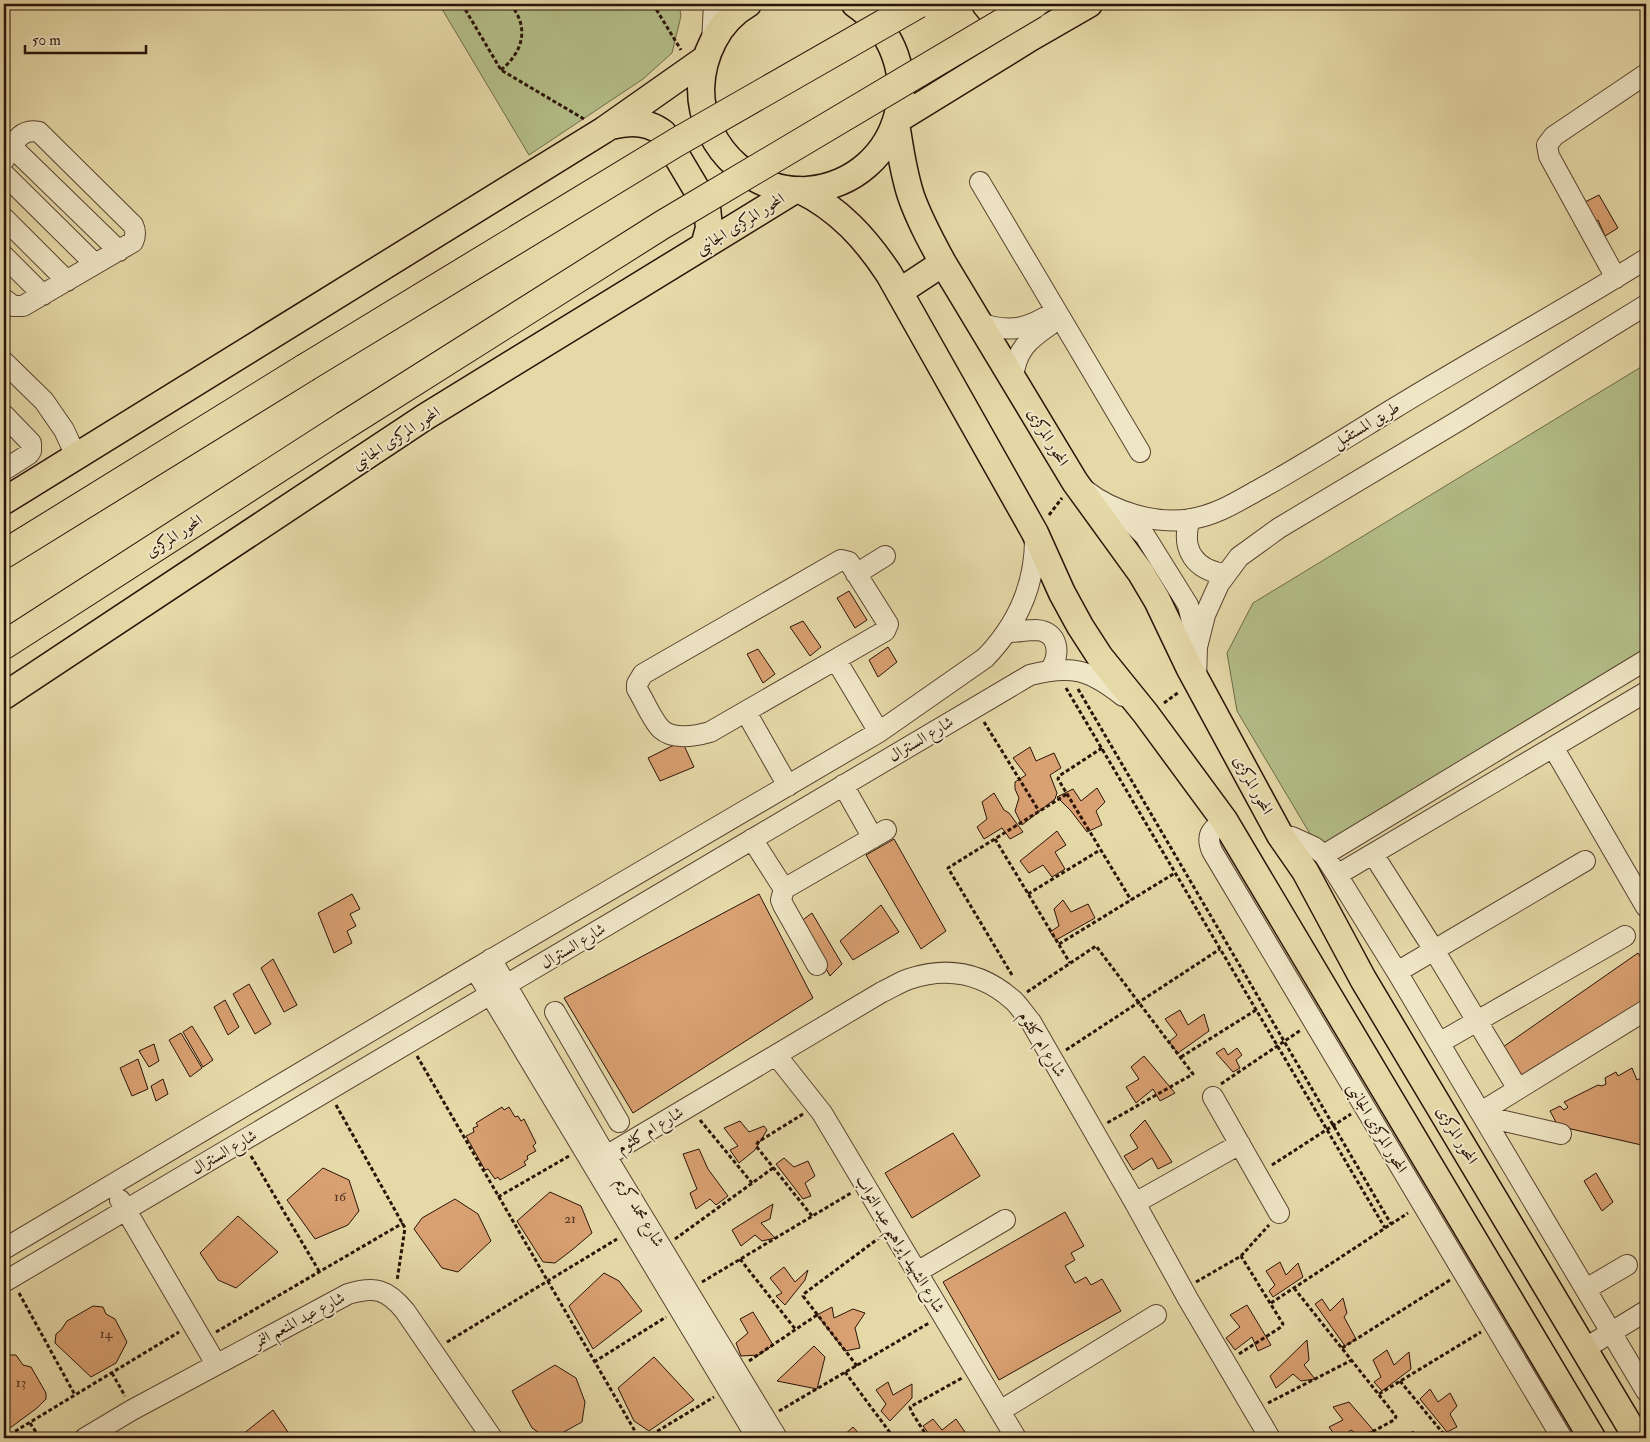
<svg xmlns="http://www.w3.org/2000/svg" width="1650" height="1442" font-family="'IM FELL Double Pica',Amiri,serif">
	<style>
		.green { fill: #b4bf89; stroke: #6f6948 }
		.building { fill: #d9a071; stroke: #2a1308 }
		.lines { fill: none; stroke-linecap: round; stroke-linejoin: round }
		.minor-casing { stroke: #594430; stroke-width: 22 }
		.major-casing { stroke: #2a1308; stroke-width: 29 }
		.highway-casing { stroke: #2a1308; stroke-width: 30 }
		.path { stroke: #2a1308; stroke-width: 3; stroke-dasharray: 4 2.5; stroke-linecap: butt }
		.minor { stroke: #efe6c6; stroke-width: 20 }
		.major { stroke: #e6d9a8; stroke-width: 26 }
		.highway { stroke: #e6d9a8; stroke-width: 28 }
		.highway-bridge-casing { stroke: #2a1308; stroke-width: 30; stroke-linecap: butt }
		.highway-bridge { stroke: #e6d9a8; stroke-width: 28 }
		.labels { text-anchor: middle; dominant-baseline: central; stroke-width: 4; stroke-linejoin: round; paint-order: stroke }
		.number-label { font-size: 14px; fill: #563622 }
		.street-label { font-size: 16px; fill: #2a1308; stroke: #efe6c6 }
	</style>
	<rect width="100%" height="100%" fill="#e6d9a8"/>
	<filter id="stains"><feTurbulence type="fractalNoise" baseFrequency=".004" numOctaves="4"/><feColorMatrix values="0 0 0 0 .2 0 0 0 0 .09 0 0 0 0 .02 0 0 0 .5 -.17"/></filter>
	<radialGradient id="worn" r=".72"><stop offset=".6" stop-color="#630" stop-opacity="0"/><stop offset="1" stop-color="#630" stop-opacity=".3"/></radialGradient>
	<path class="green" d="M439,4H679L681,16L672,53L643,79L529,155Z
		M1646,364V651L1319,849L1237,711L1227,653L1253,603Z"/>
	<path class="building" d="M1599,195L1618,228L1605,236L1598,220L1594,223L1583,203Z
		M849,591L867,620L855,628L837,598Z
		M803,621L821,647L810,656L790,627Z
		M888,647L897,662L878,677L869,660Z
		M758,649L775,674L763,683L747,654Z
		M682,741L694,767L660,781L648,758Z
		M1030,747L1036,761L1054,753L1061,768L1050,775L1057,793L1055,799L1022,825L1015,811L1019,798L1015,789V782L1026,775L1013,758Z
		M1097,788L1105,802L1096,811L1102,825L1087,832L1071,811L1057,797L1073,789L1081,801Z
		M994,793L1004,810L1009,813L1023,832L1010,839L1002,828L984,839L977,827L987,819L982,802Z
		M1057,831L1066,845L1055,852L1065,869L1052,877L1043,865L1029,873L1020,861Z
		M894,839L946,931L921,949L866,855Z
		M352,894L360,909L350,914L356,926L347,931L352,943L334,953L318,913Z
		M759,894L813,998L633,1113L564,998Z
		M1063,900L1071,912L1088,904L1095,918L1056,940L1050,932L1059,926L1054,909Z
		M881,905L899,932L853,960L840,941Z
		M812,913L842,964L830,976L800,922Z
		M1638,953L1646,966V1003L1523,1081L1503,1047Z
		M273,959L297,1005L284,1012L261,968Z
		M249,984L271,1024L255,1034L233,994Z
		M225,1000L239,1027L228,1035L214,1007Z
		M1180,1010L1188,1025L1204,1014L1209,1031L1178,1053L1169,1042L1177,1035L1165,1019Z
		M192,1026L213,1060L203,1067L183,1032Z
		M181,1033L202,1068L190,1077L169,1040Z
		M154,1044L159,1061L149,1067L139,1051Z
		M1224,1048L1228,1055L1237,1048L1242,1055L1236,1060L1240,1068L1233,1072L1216,1053Z
		M1144,1056L1175,1093L1160,1101L1153,1089L1136,1103L1126,1087L1139,1079L1131,1067Z
		M138,1059L148,1089L132,1096L120,1068Z
		M1632,1068L1637,1080L1646,1076V1089L1645,1090L1646,1093V1146L1558,1126L1550,1111L1560,1106L1564,1110L1568,1107L1564,1102L1598,1085L1602,1086L1606,1084L1605,1078L1616,1072L1618,1076Z
		M163,1079L168,1094L156,1101L151,1086Z
		M502,1107L504,1110L509,1107L515,1117L518,1116L521,1121L524,1119L536,1143L533,1146L536,1151L527,1156L528,1159L524,1162L526,1165L500,1180L498,1177L495,1179L488,1169L485,1170L466,1136L474,1132L473,1128L478,1126L476,1123Z
		M1145,1120L1172,1162L1158,1169L1152,1158L1133,1170L1124,1156L1138,1148L1130,1135Z
		M740,1121L749,1132L764,1126L767,1130L755,1150L739,1163L730,1150L738,1146L724,1128Z
		M953,1133L980,1176L912,1218L885,1173Z
		M699,1149L708,1169L728,1196L716,1205L710,1199L696,1209L690,1193L697,1189L683,1154Z
		M784,1158L794,1167L808,1161L815,1176L805,1183L811,1196L803,1199L776,1164Z
		M323,1168L349,1180L359,1211L348,1225L315,1239L287,1200Z
		M1596,1173L1613,1202L1602,1211L1584,1181Z
		M550,1192L581,1206L592,1233L572,1250L555,1263L543,1262L517,1221Z
		M455,1199L478,1214L491,1241L458,1272L442,1268L414,1229L422,1218Z
		M773,1204L770,1219L761,1223L775,1238L762,1241L755,1235L741,1246L732,1230Z
		M1065,1212L1084,1246L1071,1253L1075,1260L1065,1266L1075,1283L1086,1277L1091,1285L1102,1279L1121,1311L999,1380L943,1282Z
		M238,1216L278,1252L236,1288L218,1280L200,1253Z
		M1280,1262L1286,1275L1298,1263L1303,1277L1273,1297L1269,1291L1275,1285L1266,1271Z
		M784,1267L795,1282L808,1270L805,1280L785,1305L776,1296L782,1293L770,1278Z
		M604,1273L619,1281L642,1311L593,1349L569,1306Z
		M1343,1298L1347,1313L1344,1317L1356,1339L1345,1346L1315,1304L1322,1299L1330,1311Z
		M1247,1305L1271,1345L1258,1351L1252,1337L1235,1350L1226,1338L1240,1327L1230,1315Z
		M93,1306L103,1307L106,1314L115,1319L127,1342L116,1363L91,1377L55,1343L56,1334L61,1330L67,1321Z
		M832,1307L834,1318L853,1309L865,1313L855,1328L860,1348L845,1351L817,1315Z
		M753,1312L773,1345L759,1355L741,1356L736,1343L748,1333L740,1319Z
		M1307,1340L1309,1360L1304,1365L1315,1379L1301,1381L1293,1374L1276,1388L1270,1376Z
		M814,1346L825,1357L817,1389L777,1381Z
		M1387,1350L1394,1365L1409,1352L1411,1369L1382,1391L1374,1382L1381,1377L1373,1360Z
		M8,1355H16L23,1365L31,1367L46,1393V1399L37,1408L10,1428L4,1426V1357Z
		M654,1357L694,1400L649,1431L634,1421L618,1388Z
		M555,1365L576,1378L585,1402L582,1422L553,1438H547L532,1428L512,1391Z
		M888,1382L893,1395L912,1384V1398L890,1421L881,1411L886,1404L876,1390Z
		M1430,1389L1438,1402L1450,1393L1457,1406L1450,1414L1457,1427L1447,1432L1420,1399Z
		M1349,1402L1374,1431L1358,1435L1351,1430L1341,1438H1337L1329,1427L1343,1420L1333,1407Z
		M273,1410L292,1438H238Z
		M933,1419L942,1430L956,1419L965,1432L955,1438H932L923,1426Z
		M853,1427L863,1438H843L842,1437Z
		M1413,1431L1418,1438H1405Z"/>
	<g class="lines">
		<defs>
			<path id="minor" d="M712,42L714,4
				M12,147L119,251
				M4,160C13,146 19,127 39,132L133,225C136,231 136,235 133,242L23,306H13L4,299
				M4,174L95,264
				M980,182L1140,452
				M4,218L67,281
				M4,256L43,295
				M1616,278L1549,156L1547,145L1554,136L1646,74
				M980,323C1011,334 1029,328 1056,311
				M4,362L44,401L64,430L76,456
				M1013,378C1016,350 1028,340 1050,325
				M4,415L31,443V451L29,454L4,470
				M1085,490C1113,512 1156,525 1191,519C1217,515 1238,501 1260,489C1305,464 1349,436 1393,409C1476,358 1563,311 1646,259
				M1119,514L1134,525L1145,536L1188,605L1192,622V641
				M1190,519C1180,549 1195,571 1226,574
				M841,560L849,562L888,624L885,631L710,732C696,736 673,740 661,729C652,720 644,700 637,689V684L643,674Z
				M856,574L885,556
				M1007,632C1017,632 1027,630 1036,630C1059,631 1061,655 1050,670
				M836,660L879,732
				M1196,679L1197,647L1205,615L1219,584L1239,557L1279,528L1458,421L1646,305
				M746,712L788,786
				M1553,747L1646,907
				M843,785L873,838
				M1224,820C1212,830 1205,834 1212,851L1562,1438
				M1280,835L1292,837L1314,847L1324,855L1337,875L1397,972L1646,1391
				M752,839L784,889
				M1373,854L1434,950L1518,1089
				M1324,855L1646,660
				M1337,875L1646,692
				M491,959L606,1156L777,1438
				M817,965L783,905L781,900L784,889L886,830
				M475,969L757,1438
				M1397,972L1585,861
				M555,1012L619,1122
				M1439,1043L1625,936
				M776,1055L822,1113L1016,1438
				M1213,1097L1279,1213
				M1481,1112L1646,1010
				M1483,1116L1561,1134
				M606,1156L882,992C891,988 900,982 909,979C948,966 983,973 1014,1001C1020,1007 1025,1015 1031,1022L1135,1203L1188,1299L1270,1438
				M120,1200L216,1364
				M1135,1203L1240,1144
				M4,1249L475,969L879,732L985,658C1018,624 1036,584 1035,535
				M917,1272L1005,1220
				M4,1282L1030,675C1072,664 1090,670 1123,696
				M1586,1289L1627,1265
				M1584,1349L1646,1311
				M1000,1411L1156,1315
				M85,1438L132,1410L348,1294C375,1286 387,1289 405,1311L492,1438"/>
			<path id="major" d="M748,4C718,21 702,56 701,89C701,119 715,147 737,166C756,182 781,192 807,190C905,181 935,59 855,4
				M985,4C994,17 1006,26 1020,33
				M897,120L1030,38L1089,4
				M896,123C900,148 903,172 911,196C919,219 931,241 943,263L1075,482L1141,573L1157,600L1189,667L1280,835L1305,871L1363,979L1637,1438
				M611,126C630,121 648,121 663,133L707,207L709,228L704,246
				M800,190C839,209 866,239 889,274L1035,533L1062,593L1080,626L1100,657L1146,714L1224,820L1592,1438
				M899,292L943,263
				M4,501L604,130L705,59
				M4,696L425,417L795,190"/>
			<path id="highway" d="M4,554L305,368
				M4,645L344,426"/>
		</defs>
		<use href="#minor" class="minor-casing"/>
		<use href="#major" class="major-casing"/>
		<use href="#highway" class="highway-casing"/>
		<path class="path" d="M462,4L501,70L584,119
			M653,4L681,50
			M501,70C523,52 530,27 510,4
			M1049,515L1062,498
			M1066,688L1385,1228
			M1078,689L1391,1224
			M1164,703L1179,692
			M984,722L1039,811
			M1102,748L1059,776L1058,779L1131,900
			M995,839L1070,963
			M1028,894L1100,850
			M1059,944L1175,873
			M1012,975L948,868L1067,794
			M1027,992L1096,946L1193,1074L1107,1123
			M1066,1050L1220,949
			M417,1056L639,1438
			M1181,1057L1256,1010
			M1221,1084L1301,1030
			M336,1105L405,1228L397,1281
			M803,1114L758,1142L756,1146L812,1216
			M700,1120L752,1183
			M251,1156L319,1271
			M1272,1165L1351,1114
			M498,1197L569,1156
			M675,1239L773,1168
			M740,1259L796,1330
			M702,1282L851,1193
			M1196,1282L1241,1256L1269,1225
			M1294,1288L1395,1415L1396,1417L1394,1420L1361,1438
			M19,1293L75,1395
			M1271,1303L1408,1213
			M216,1332L403,1223
			M447,1342L617,1239
			M1342,1348L1450,1280
			M1239,1354L1281,1327L1283,1324L1241,1256
			M749,1361L817,1315
			M594,1362L666,1317
			M857,1366L803,1296L805,1293L879,1238
			M845,1372L894,1438
			M112,1373L125,1396
			M1400,1381L1447,1438
			M1379,1394L1481,1332
			M1268,1403L1352,1360
			M779,1411L929,1323
			M30,1423L40,1438
			M4,1438L179,1332
			M646,1438L714,1397
			M912,1438L924,1431
			M928,1438L911,1411L910,1407L962,1378
			M986,1438L993,1433"/>
		<use href="#minor" class="minor"/>
		<use href="#major" class="major"/>
		<use href="#highway" class="highway"/>
		<defs>
			<path id="highway-bridge" d="M305,368L677,142L918,4
				M344,426L662,225L1034,4"/>
		</defs>
		<use href="#highway-bridge" class="highway-bridge-casing"/>
		<use href="#highway-bridge" class="highway-bridge"/>
	</g>
	<g class="labels">
		<g class="number-label">
			<text x="340" y="1196">16</text>
			<text x="570" y="1218">21</text>
			<text x="106" y="1333">14</text>
			<text x="21" y="1382">13</text>
		</g>
		<g class="street-label">
			<text transform="translate(740 224) rotate(-32)">المحور المركزى الجانبى</text>
			<text transform="translate(1366 425) rotate(-31)">طريق المستقبل</text>
			<text transform="translate(1048 437) rotate(59)">المحور المركزى</text>
			<text transform="translate(396 438) rotate(-33)">المحور المركزى الجانبى</text>
			<text transform="translate(174 536) rotate(-33)">المحور المركزى</text>
			<text transform="translate(921 739) rotate(-31)">شارع السنترال</text>
			<text transform="translate(1253 785) rotate(61)">المحور المركزى</text>
			<text transform="translate(573 946) rotate(-31)">شارع السنترال</text>
			<text transform="translate(1042 1044) rotate(58)">شارع ام كلثوم</text>
			<text transform="translate(1377 1128) rotate(59)">المحور المركزى الجانبى</text>
			<text transform="translate(650 1130) rotate(-31)">شارع ام كلثوم</text>
			<text transform="translate(1457 1135) rotate(59)">المحور المركزى</text>
			<text transform="translate(224 1152) rotate(-30)">شارع السنترال</text>
			<text transform="translate(640 1212) rotate(59)">شارع محمد كريم</text>
			<text transform="translate(900 1244) rotate(59)">شارع الشهيد إبراهيم عبد التواب</text>
			<text transform="translate(299 1320) rotate(-28)">شارع عبد المنعم النمر</text>
		</g>
	</g>
	<rect width="1650" height="1442" fill="none" stroke="#e6d9a8" stroke-width="20"/>
	<rect x="5" y="5" width="1640" height="1432" fill="none" stroke="#2a1308" stroke-width="2.5"/>
	<rect x="10" y="10" width="1630" height="1422" fill="none" stroke="#2a1308"/>
	<path d="M25 45v8h121v-8" fill="none" stroke="#2a1308" stroke-width="2.5"/>
	<text x="32" y="45" font-size="15" fill="#2a1308" stroke="#efe6c6" stroke-width="4" paint-order="stroke">50 m</text>
	<rect width="100%" height="100%" filter="url(#stains)"/>
	<rect width="100%" height="100%" fill="url(#worn)"/>
</svg>
